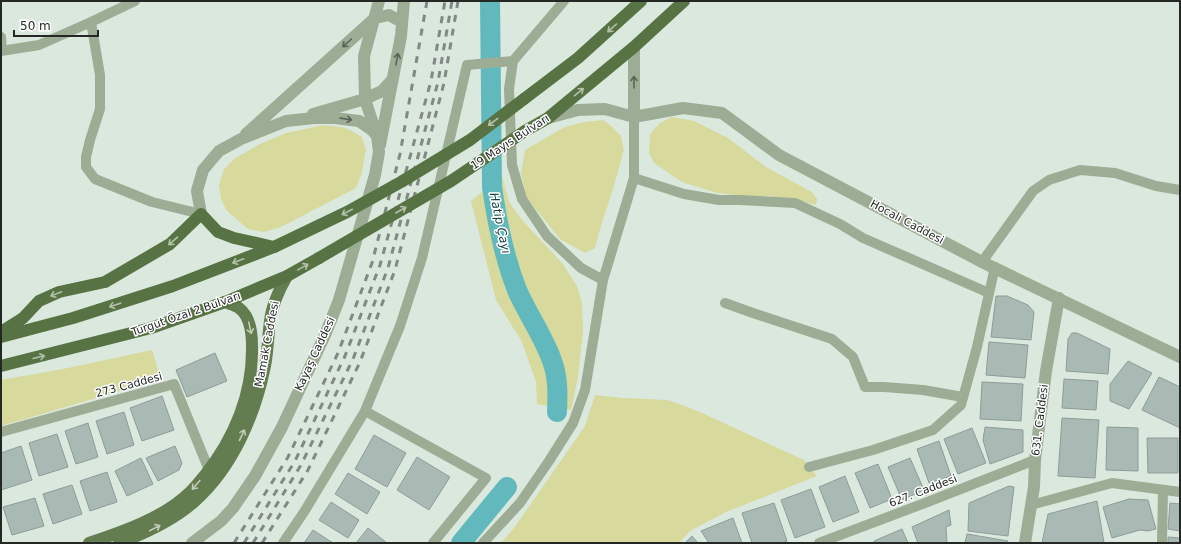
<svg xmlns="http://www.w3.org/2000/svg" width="1181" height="544" font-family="'DejaVu Sans',sans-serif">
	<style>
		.green { fill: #d7d99d }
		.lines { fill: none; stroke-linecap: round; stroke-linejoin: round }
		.river { stroke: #62b9bd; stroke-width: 20 }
		.building { fill: #a9bab5; stroke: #8c9c98 }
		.minor { stroke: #9dac94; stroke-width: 10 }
		.tertiary { stroke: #9dac94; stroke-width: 12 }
		.primary { stroke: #637c50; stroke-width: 12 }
		.trunk { stroke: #587343; stroke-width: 12 }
		.rail { stroke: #808983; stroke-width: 3; stroke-dasharray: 7 7; stroke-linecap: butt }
		.trunk-bridge { stroke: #587343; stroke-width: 12 }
		.oneway { stroke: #b4c0aa }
		.oneway2 { stroke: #5a6357 }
		.oneway3 { stroke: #c1cbb9 }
		.labels { text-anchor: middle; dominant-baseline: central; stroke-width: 3; stroke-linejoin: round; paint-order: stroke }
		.street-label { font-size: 11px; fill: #232825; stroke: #fff }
		.water-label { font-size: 12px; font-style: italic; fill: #164042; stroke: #fff }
	</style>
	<rect width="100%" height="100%" fill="#dbe8de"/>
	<path class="green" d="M672,117L694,121L728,138L766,167L812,192L817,199L816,205L797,200L767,196H744L717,193L682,182L654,163L649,153L650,134L660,123Z
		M603,120L610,125L621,136L624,150L613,189L601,226L595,248L585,253L560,239L526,197L521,173L525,150L565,127L584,122Z
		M324,125L346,128L361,136L366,149L362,172L356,188L281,227L264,232L248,229L227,211L221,199L219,185L224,169L234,159L260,144L286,133Z
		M502,176L509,202L523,221L562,263L577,286L582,303L583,331L578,377L571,410L537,404L536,382L522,342L496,300L471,201Z
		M152,350L161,379L1,426V380L68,368Z
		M595,395L624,398L667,400L685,406L702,413L804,460L817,476L726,512L690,531L679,543H501L514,528L585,426Z"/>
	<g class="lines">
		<path class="river" d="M490,1L492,187C497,222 504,257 517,290C527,313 542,334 551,358C558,375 558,393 557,412
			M461,543L507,487"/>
	</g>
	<path class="building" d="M996,296H1007L1028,305L1034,312L1031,340L991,337Z
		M1072,333H1077L1110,349L1108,374L1066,371L1068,339Z
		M989,342L1028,345L1025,378L986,375Z
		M215,353L227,381L187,397L176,370Z
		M1128,361L1152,373L1129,409L1110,401V384Z
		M1159,377L1180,387V428L1142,410Z
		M1064,379L1098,381L1096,410L1062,408Z
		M982,382L1023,384L1021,421L980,419Z
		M162,396L174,430L142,441L130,408Z
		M124,412L134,445L107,454L96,421Z
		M1062,418L1099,420L1095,478L1058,476Z
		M88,423L98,457L76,464L65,431Z
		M985,427L1023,430V452L990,464L983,440Z
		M1107,427L1138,428V471L1106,470Z
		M972,428L986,463L958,474L944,439Z
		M57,434L68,467L39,476L29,443Z
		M374,435L406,453L387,487L355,469Z
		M1147,438H1178V473H1148Z
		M939,441L951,476L929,483L917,449Z
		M21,446L32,480L1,490V453Z
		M175,446L182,463L179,470L158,481L146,458Z
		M417,457L450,477L429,510L397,490Z
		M141,458L153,484L127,496L115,471Z
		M910,458L924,490L902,500L888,467Z
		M878,464L892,499L870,508L855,473Z
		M107,472L117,502L90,511L80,481Z
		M348,473L380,492L367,514L335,494Z
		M845,476L859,512L833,522L819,487Z
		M72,485L82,514L53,524L43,494Z
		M1009,486L1014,487L1008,536L968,531L969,503Z
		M811,489L825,527L795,538L781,500Z
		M35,498L44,526L12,535L3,507Z
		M1129,499L1148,500L1156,529L1148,531L1140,530L1112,538L1103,507Z
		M1097,501L1104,543H1042L1048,514Z
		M331,502L359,520L348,538L319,520Z
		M774,503L787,541L781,543H752L742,513Z
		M1170,503L1180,504V531L1168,529Z
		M949,510L951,525L946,527L947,543H918L912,527Z
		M733,518L742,543H709L701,531Z
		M368,528L387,543H356Z
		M902,529L908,543H874V541Z
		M313,530L333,543H304Z
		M967,534L1008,541L1007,543H965Z
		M692,536L698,543H685Z
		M1168,537L1180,538V543H1168Z"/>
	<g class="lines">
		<path class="minor" d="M91,22L135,1
			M1,37L2,51
			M1,51L39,45L91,22L100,75V109L90,140L86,157V167L95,179L152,202L201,214
			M513,61L509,89L512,165L522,199L547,236L581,268L603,280
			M634,178L684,194L719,200H739L795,203L840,224L863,238L989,293
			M982,262L1033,191L1049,180L1080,170L1115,173L1156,186L1180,190
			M725,303L753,313L832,339L853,357L865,387H884L923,390L963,397
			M365,411L486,478L433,543
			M1,432L174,384L209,470
			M809,467L873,450L933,430L961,405L977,347L995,267
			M1031,505L1112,483L1180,492
			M283,543L304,512L365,411L400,326L422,258L467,65L513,61L564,1
			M483,543L520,503L549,461L573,423L585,390L603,280L634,178V117
			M819,543L925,503L1035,460
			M1162,543L1163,490"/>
		<path class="tertiary" d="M313,114L365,99L382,91L393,79
			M634,117V47
			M548,118L578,110L605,109L634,117L683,108L722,113L779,155L982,262L1180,357
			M246,134L375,18L389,15L402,22
			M377,136L365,99L364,56L379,1
			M380,145L401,36L404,1
			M192,543L221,521L233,508L255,476L282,427L325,335L339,300L375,175L379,152L377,136L372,130L359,121L335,118H314L286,121L241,139L219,151L203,170L197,191L201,214
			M1025,543L1034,487L1035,460L1046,371L1059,298"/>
		<path class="primary" d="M89,543C122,532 163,518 189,493C195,488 200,481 205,475C234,439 253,394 252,346C252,334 250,316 239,308C235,305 229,304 225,302
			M119,543C146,533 174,520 195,501C233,467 255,415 265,366C268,351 268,336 270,321C272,304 279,290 287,276"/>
		<path class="trunk" d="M524,99L578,58L641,1
			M525,131L548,118L634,47L684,1
			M1,332L23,318L39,301L59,292L105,282L170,244L201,214L218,232L234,238L274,247
			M1,337L73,318L173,286L274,247
			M1,366L151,328L225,302L287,276L319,258"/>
		<path class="rail" d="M234,543L288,457L338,353L372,263L400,154L427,1
			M244,543L295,461L345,356L380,265L431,81L445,1
			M253,543L301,465L353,359L388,268L438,82L452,1
			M262,543L308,470L360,362L395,270L444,83L458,1"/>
		<path class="trunk-bridge" d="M274,247L347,212L401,182L470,140L524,99
			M319,258L451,181L525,131"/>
	</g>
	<defs><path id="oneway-shaft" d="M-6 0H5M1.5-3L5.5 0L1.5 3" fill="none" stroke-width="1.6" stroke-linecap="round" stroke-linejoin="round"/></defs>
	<g class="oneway">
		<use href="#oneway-shaft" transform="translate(612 28) rotate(138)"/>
		<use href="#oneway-shaft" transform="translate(579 92) rotate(-39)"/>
		<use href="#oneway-shaft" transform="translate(493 122) rotate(143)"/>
		<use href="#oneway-shaft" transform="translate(401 210) rotate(-30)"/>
		<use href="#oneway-shaft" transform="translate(347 212) rotate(153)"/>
		<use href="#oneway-shaft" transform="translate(173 241) rotate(139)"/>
		<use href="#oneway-shaft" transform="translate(238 261) rotate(159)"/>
		<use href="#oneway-shaft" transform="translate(303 267) rotate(-29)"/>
		<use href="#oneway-shaft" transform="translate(56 294) rotate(158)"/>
		<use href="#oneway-shaft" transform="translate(115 305) rotate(162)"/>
		<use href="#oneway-shaft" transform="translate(39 357) rotate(-14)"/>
	</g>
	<g class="oneway2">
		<use href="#oneway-shaft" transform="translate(347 43) rotate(138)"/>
		<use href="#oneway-shaft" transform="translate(397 59) rotate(-79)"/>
		<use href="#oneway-shaft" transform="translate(634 82) rotate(-90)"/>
		<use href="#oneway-shaft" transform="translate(346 119) rotate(8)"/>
	</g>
	<g class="oneway3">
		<use href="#oneway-shaft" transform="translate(250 328) rotate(78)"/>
		<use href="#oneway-shaft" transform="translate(242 435) rotate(-65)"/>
		<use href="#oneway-shaft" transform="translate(196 485) rotate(130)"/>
		<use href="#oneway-shaft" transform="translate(155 528) rotate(-28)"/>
	</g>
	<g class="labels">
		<g class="street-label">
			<text transform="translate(510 142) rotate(-33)">19 Mayıs Bulvarı</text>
			<text transform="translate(907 222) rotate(28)">Hocalı Caddesi</text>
			<text transform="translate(186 314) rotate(-19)">Turgut Özal 2 Bulvarı</text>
			<text transform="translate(267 344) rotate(-79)">Mamak Caddesi</text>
			<text transform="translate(315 354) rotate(-65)">Kayaş Caddesi</text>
			<text transform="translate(129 385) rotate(-15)">273 Caddesi</text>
			<text transform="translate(1040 420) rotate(-83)">631. Caddesi</text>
			<text transform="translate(923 491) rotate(-21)">627. Caddesi</text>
		</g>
		<g class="water-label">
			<text transform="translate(500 223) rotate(78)">Hatip Çayı</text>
		</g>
	</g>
	<rect width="1181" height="544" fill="none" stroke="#232825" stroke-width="4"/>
	<path d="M14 30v6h84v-6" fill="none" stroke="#232825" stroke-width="2"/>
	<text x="20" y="30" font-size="12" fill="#232825" stroke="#ffffff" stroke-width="3" paint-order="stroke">50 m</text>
</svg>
